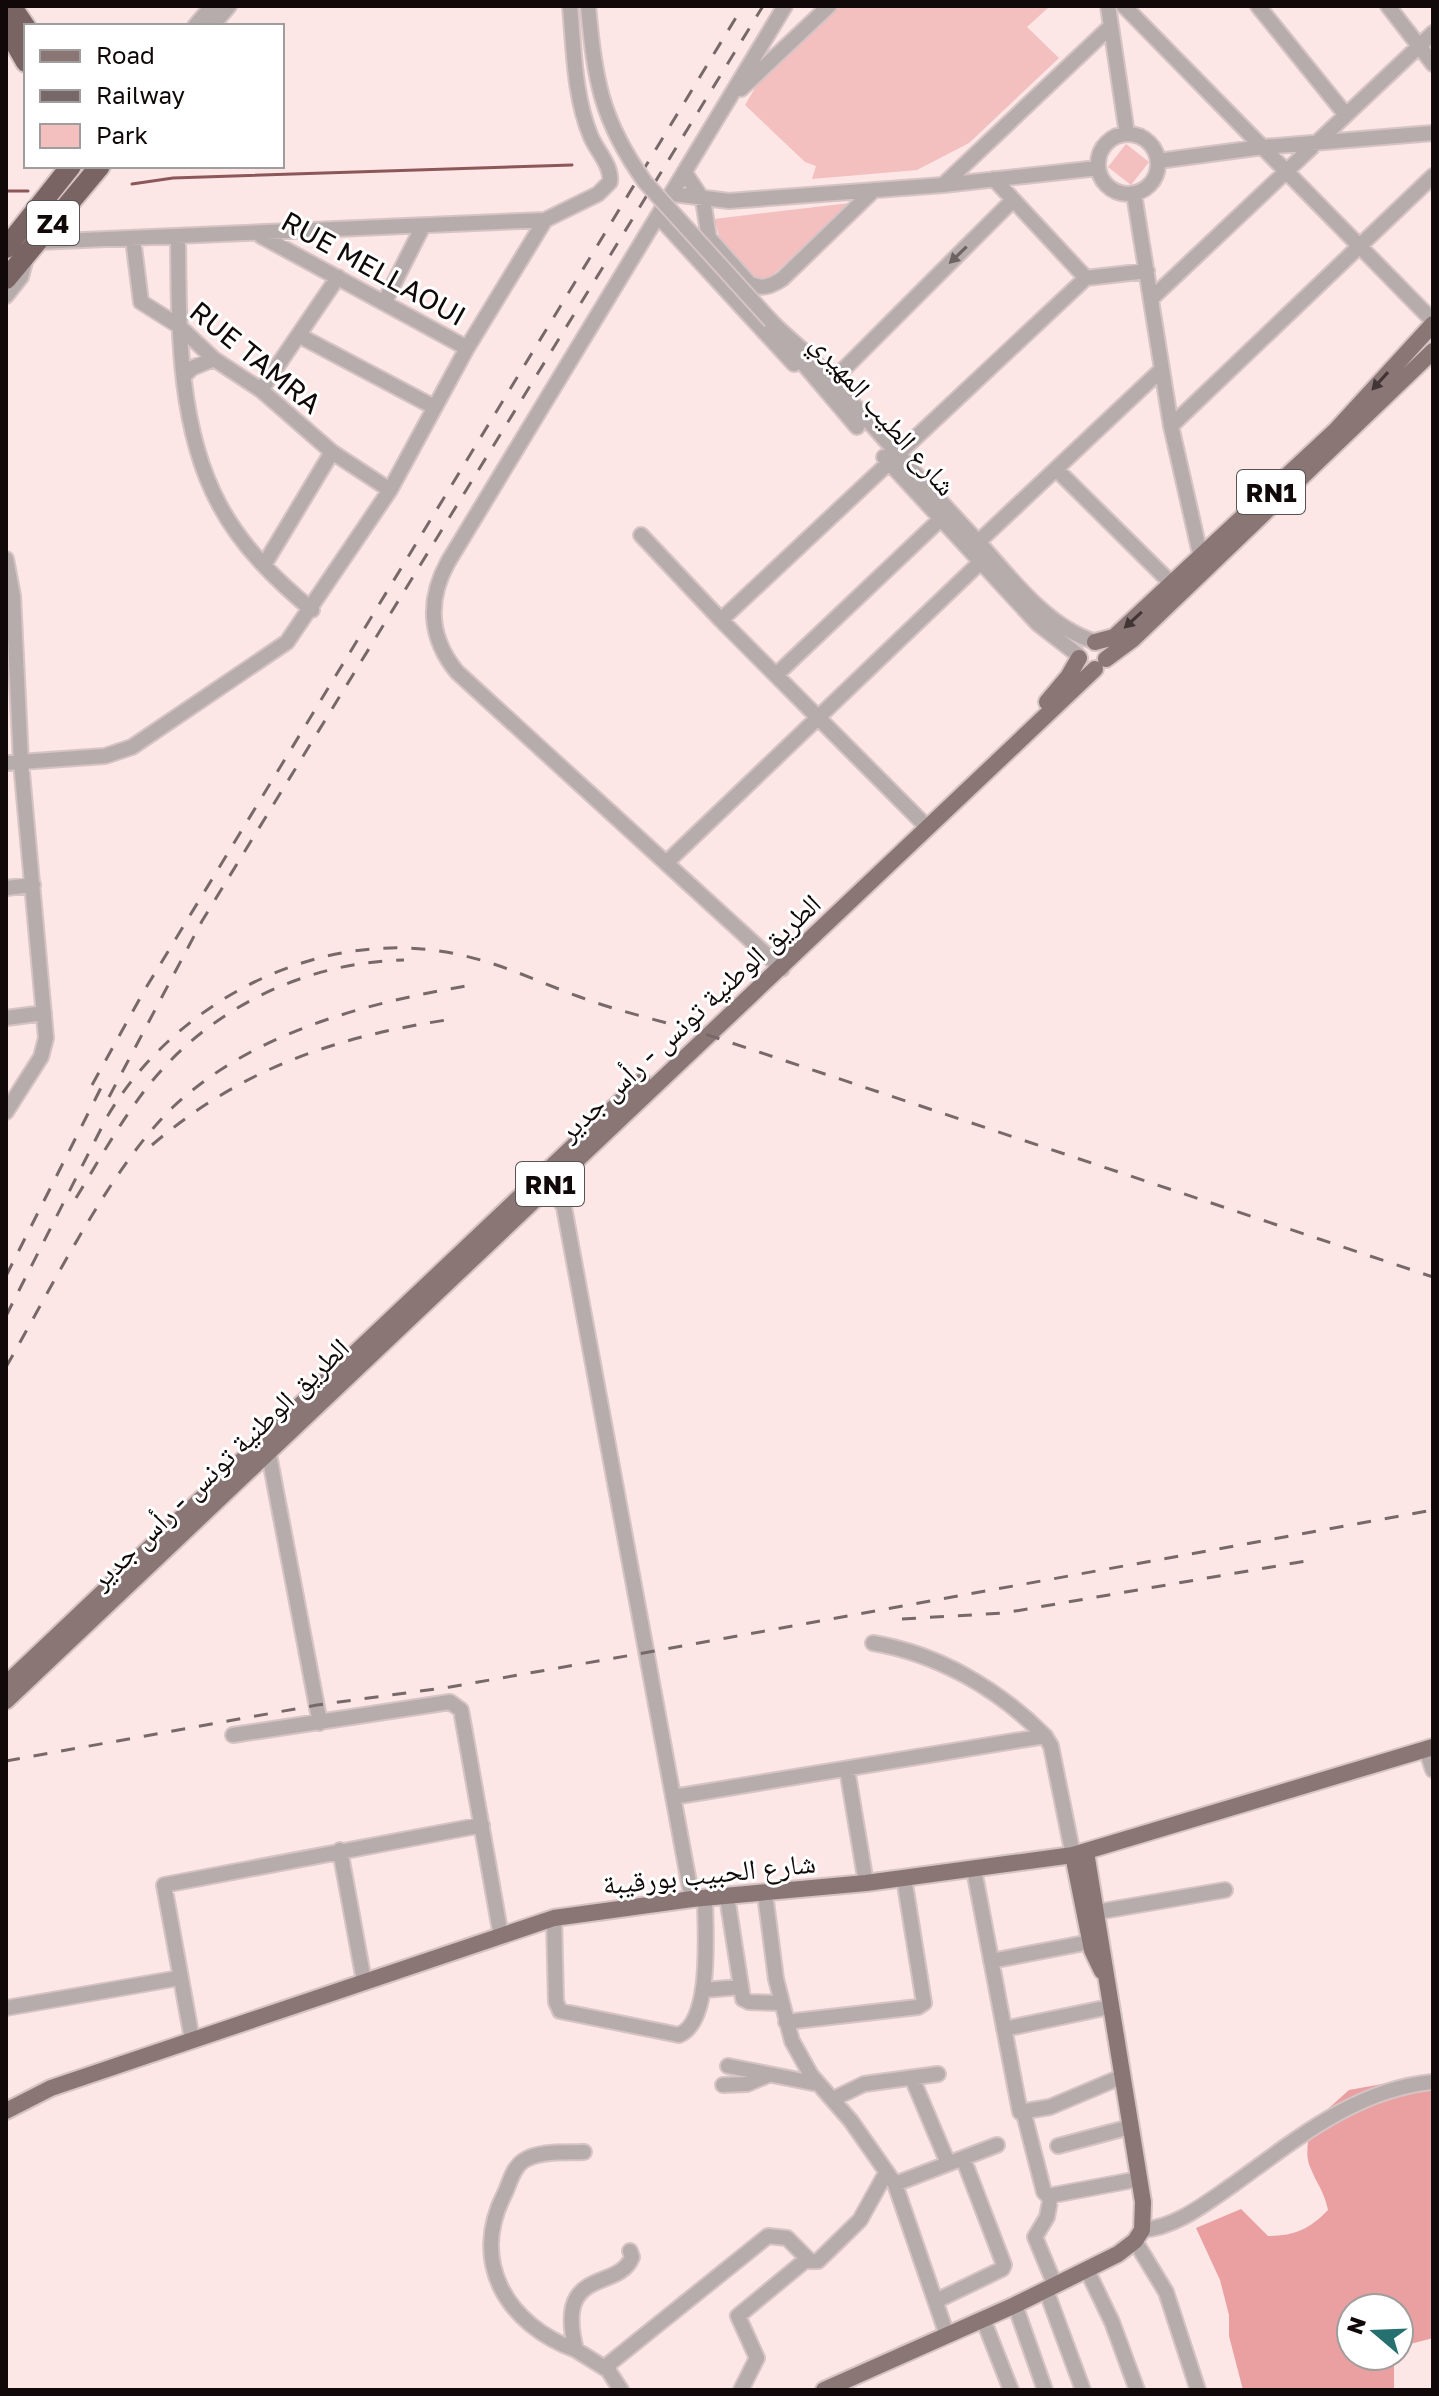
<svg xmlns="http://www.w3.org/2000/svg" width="1439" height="2396" font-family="'Golos Text','Noto Naskh Arabic',sans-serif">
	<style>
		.green { fill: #f3bfbf }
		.forest { fill: #ea9fa1 }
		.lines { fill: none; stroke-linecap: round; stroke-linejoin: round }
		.stream { stroke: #8c5759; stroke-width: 3 }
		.minor-casing { stroke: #d6c3c3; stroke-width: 18 }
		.major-casing { stroke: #d6c3c3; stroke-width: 20 }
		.highway-casing { stroke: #d6c3c3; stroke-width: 24 }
		.minor { stroke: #b7acac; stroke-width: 14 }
		.major { stroke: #8b7676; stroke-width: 16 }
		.highway { stroke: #7a6363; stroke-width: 20 }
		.rail { stroke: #776969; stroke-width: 3; stroke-dasharray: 14 14; stroke-linecap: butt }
		.minor-bridge-casing { stroke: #d6c3c3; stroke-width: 18; stroke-linecap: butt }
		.minor-bridge { stroke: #b7acac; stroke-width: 14 }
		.oneway { fill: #6c6363 }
		.oneway2 { fill: #423535 }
		.labels { text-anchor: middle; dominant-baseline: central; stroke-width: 6; stroke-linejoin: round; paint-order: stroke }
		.shield { fill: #fff; stroke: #585353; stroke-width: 2 }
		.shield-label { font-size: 26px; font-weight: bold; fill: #110909 }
		.street-label { font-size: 28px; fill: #110909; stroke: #fff }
	</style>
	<rect width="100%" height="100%" fill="#fce6e6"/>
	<path class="green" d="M840,6H1050L1027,27L1059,58L969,143L917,170L812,179L816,166L805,162L745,105L758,83Z
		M1126,144L1149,162L1131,185L1108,167Z
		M850,203L762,285L722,245L714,219Z"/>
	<path class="forest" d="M1421,2077L1433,2078V2338L1399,2347V2308H1351V2356H1394V2390H1243L1229,2336V2315L1220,2280L1196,2228L1241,2209L1268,2236C1294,2236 1310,2229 1328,2210C1324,2191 1318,2186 1311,2169C1304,2156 1309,2139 1310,2125L1349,2090Z"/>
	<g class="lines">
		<path class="stream" d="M132,184L173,178L572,165
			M6,191H28"/>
		<defs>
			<path id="minor" d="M1108,6L1127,134
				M1124,6L1433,321
				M1258,6L1346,115
				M1388,6L1433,64
				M195,26L212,6
				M212,26L229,6
				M741,89L829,6
				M1098 164a30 30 0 1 1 60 0a30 30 0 1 1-60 0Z
				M1158,161L1263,147L1433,133
				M685,173L703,200L709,238L749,283C762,290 771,286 782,279L874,190
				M994,179L1086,278
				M943,185L1111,26
				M673,194L729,201L943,185L1098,168
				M1134,194L1171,426L1201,558
				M659,217L794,364
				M261,236L467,348
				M178,238C179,324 177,426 219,504C241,546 276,580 312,610
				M133,239L141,302L179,326L214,359L261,390L332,452L390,490
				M37,242L545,220
				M6,296L21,277L26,258
				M1151,299L1433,33
				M384,303L423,226
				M771,321C785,336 801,347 815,362C870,422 923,483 979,543C1011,578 1046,626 1093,641
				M300,336L434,407
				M790,348L857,427
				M185,375L192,368L214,359
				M831,382L1013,200
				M261,390L338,277
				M1171,426L1433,176
				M884,457L1038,624L1078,655
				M1057,470L1172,584
				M641,535L721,620L921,821
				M973,547L1161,370
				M6,559L13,596L21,762L46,1038L41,1057L6,1112
				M264,565L332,452
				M721,620L1086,278L1147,271
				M776,675L947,513
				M6,763L105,756L132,747L287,642L390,490L467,348L545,220L598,194L610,182C612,166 597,151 591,137C574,97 574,49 570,6
				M666,863L989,554
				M6,888L33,885
				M782,969L457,672C429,638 427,600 448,562L785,6
				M6,1018L44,1013
				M544,1178L564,1207L692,1899
				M267,1444L320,1723
				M873,1643C939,1654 998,1689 1045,1736L1051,1746L1073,1855
				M233,1735L450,1702L461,1710L501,1936
				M1426,1749L1433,1770
				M847,1769L866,1883
				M673,1797L1045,1736
				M340,1850L364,1981
				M974,1870L1020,2112L1050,2107L1121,2077
				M765,1894L776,1979L792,2041L811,2075L851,2121L895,2184L947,2335
				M727,1897L743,1999L749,2002L781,2003
				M1097,1912L1225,1890
				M554,1918L556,2002L560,2011L679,2035C713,2021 705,1930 705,1898
				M991,1961L1090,1942
				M704,1990L740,1987
				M6,2008L179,1978
				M786,2022L918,2007L924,2003L904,1878
				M1004,2029L1109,2007
				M192,2039L164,1885L482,1825
				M728,2066L818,2084
				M912,2078L948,2163
				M723,2085L747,2084L766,2076
				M833,2099L864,2084L938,2074
				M1024,2114L1044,2192L1048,2196L1139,2179
				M1058,2146L1130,2127
				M895,2184L997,2145
				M1051,2196L1047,2217L1035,2237L1055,2285
				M1142,2230C1177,2227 1206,2203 1234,2184C1295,2140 1356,2089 1433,2082
				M1135,2241L1166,2292L1198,2390
				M1087,2270L1112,2322L1137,2390
				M1046,2290L1083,2390
				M938,2300L1002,2269L1004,2265L963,2158
				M1015,2305L1045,2390
				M983,2319L1011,2390
				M576,2350C507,2325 469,2262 505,2193C510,2182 513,2168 523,2161C539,2150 566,2153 584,2152
				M608,2370L610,2363L768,2236L787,2238L810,2261H818L860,2220L886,2173
				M621,2390L608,2370L576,2350C554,2265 619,2292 632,2257L630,2251
				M741,2390L757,2358L738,2316L807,2259"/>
			<path id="major" d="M1095,642L1114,637L1337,429L1433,324
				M1106,659L1133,639L1433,351
				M1047,702L1068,677L1079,658
				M6,1684L642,1081
				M6,1701L1095,669
				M1073,1855L1092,1950L1102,1971
				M6,2111L51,2088L554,1918L692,1899L866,1883L1073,1855L1433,1747
				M824,2390L1015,2305L1118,2254L1135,2241L1142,2230L1143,2202L1086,1852"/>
			<path id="highway" d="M11,6L26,28
				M6,27L26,62
				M6,248L71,166
				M6,279L100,166"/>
		</defs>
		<use href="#minor" class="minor-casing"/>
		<use href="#major" class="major-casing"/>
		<use href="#highway" class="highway-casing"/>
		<use href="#minor" class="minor"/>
		<use href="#major" class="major"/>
		<use href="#highway" class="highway"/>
		<path class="rail" d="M92,1085L144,991L743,6
			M109,1097L202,921L763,6
			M152,1145C242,1068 337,1036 453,1019
			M76,1198C98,1162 119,1124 145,1090C206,1010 304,962 404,960
			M6,1276L107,1076
			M6,1316L107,1117C177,998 327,922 465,956C505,965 541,983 580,997C617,1011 658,1020 696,1031L1433,1277
			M6,1367C51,1289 110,1168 173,1107C252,1033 362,1004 466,986
			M902,1619L1004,1613L1312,1560
			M6,1761L317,1705L450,1687L649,1652L1433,1510"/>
		<defs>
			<path id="minor-bridge" d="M588,6C595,81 601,120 645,182L771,321"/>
		</defs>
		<use href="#minor-bridge" class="minor-bridge-casing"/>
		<use href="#minor-bridge" class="minor-bridge"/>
	</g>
	<defs><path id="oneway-solid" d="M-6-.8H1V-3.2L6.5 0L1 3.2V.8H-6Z" transform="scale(2)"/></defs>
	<use class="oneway" href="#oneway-solid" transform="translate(958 255) rotate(136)"/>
	<g class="oneway2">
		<use href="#oneway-solid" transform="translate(1380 381) rotate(132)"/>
		<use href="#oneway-solid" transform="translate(1133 620) rotate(137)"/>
	</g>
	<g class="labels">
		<g class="shield">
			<rect x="27" y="201" width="52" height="44" rx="6"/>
			<rect x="1237" y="470" width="68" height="44" rx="6"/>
			<rect x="516" y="1162" width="68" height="44" rx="6"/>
		</g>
		<g class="shield-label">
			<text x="53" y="223">Z4</text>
			<text x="1271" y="492">RN1</text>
			<text x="550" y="1184">RN1</text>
		</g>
		<g class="street-label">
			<text transform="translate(374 268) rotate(29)">RUE MELLAOUI</text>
			<text transform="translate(256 357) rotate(39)">RUE TAMRA</text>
			<text transform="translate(884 414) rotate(49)">شارع الطيب المهيري</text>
			<text transform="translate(689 1017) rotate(-43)">الطريق الوطنية تونس - رأس جدير</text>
			<text transform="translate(219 1463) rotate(-44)">الطريق الوطنية تونس - رأس جدير</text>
			<text transform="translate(709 1873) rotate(-6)">شارع الحبيب بورقيبة</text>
		</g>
	</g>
	<rect width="1439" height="2396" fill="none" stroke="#110909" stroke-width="16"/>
	<rect x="24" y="24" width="260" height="144" fill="#ffffff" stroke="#a09d9d" stroke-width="2"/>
	<rect x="40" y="50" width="40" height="12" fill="#8b7676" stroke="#a09d9d" stroke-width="2"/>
	<text x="96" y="64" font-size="24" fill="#110909">Road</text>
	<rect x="40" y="90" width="40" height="12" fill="#776969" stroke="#a09d9d" stroke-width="2"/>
	<text x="96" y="104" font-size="24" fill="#110909">Railway</text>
	<rect x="40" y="124" width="40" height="24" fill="#f3bfbf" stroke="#a09d9d" stroke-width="2"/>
	<text x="96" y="144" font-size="24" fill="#110909">Park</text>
	<g transform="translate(1375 2332) rotate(289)"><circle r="38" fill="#ffffff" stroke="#a09d9d" stroke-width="2"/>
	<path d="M0-6L14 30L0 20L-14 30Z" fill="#267170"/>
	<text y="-12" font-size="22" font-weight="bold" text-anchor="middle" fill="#110909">N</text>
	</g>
</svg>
